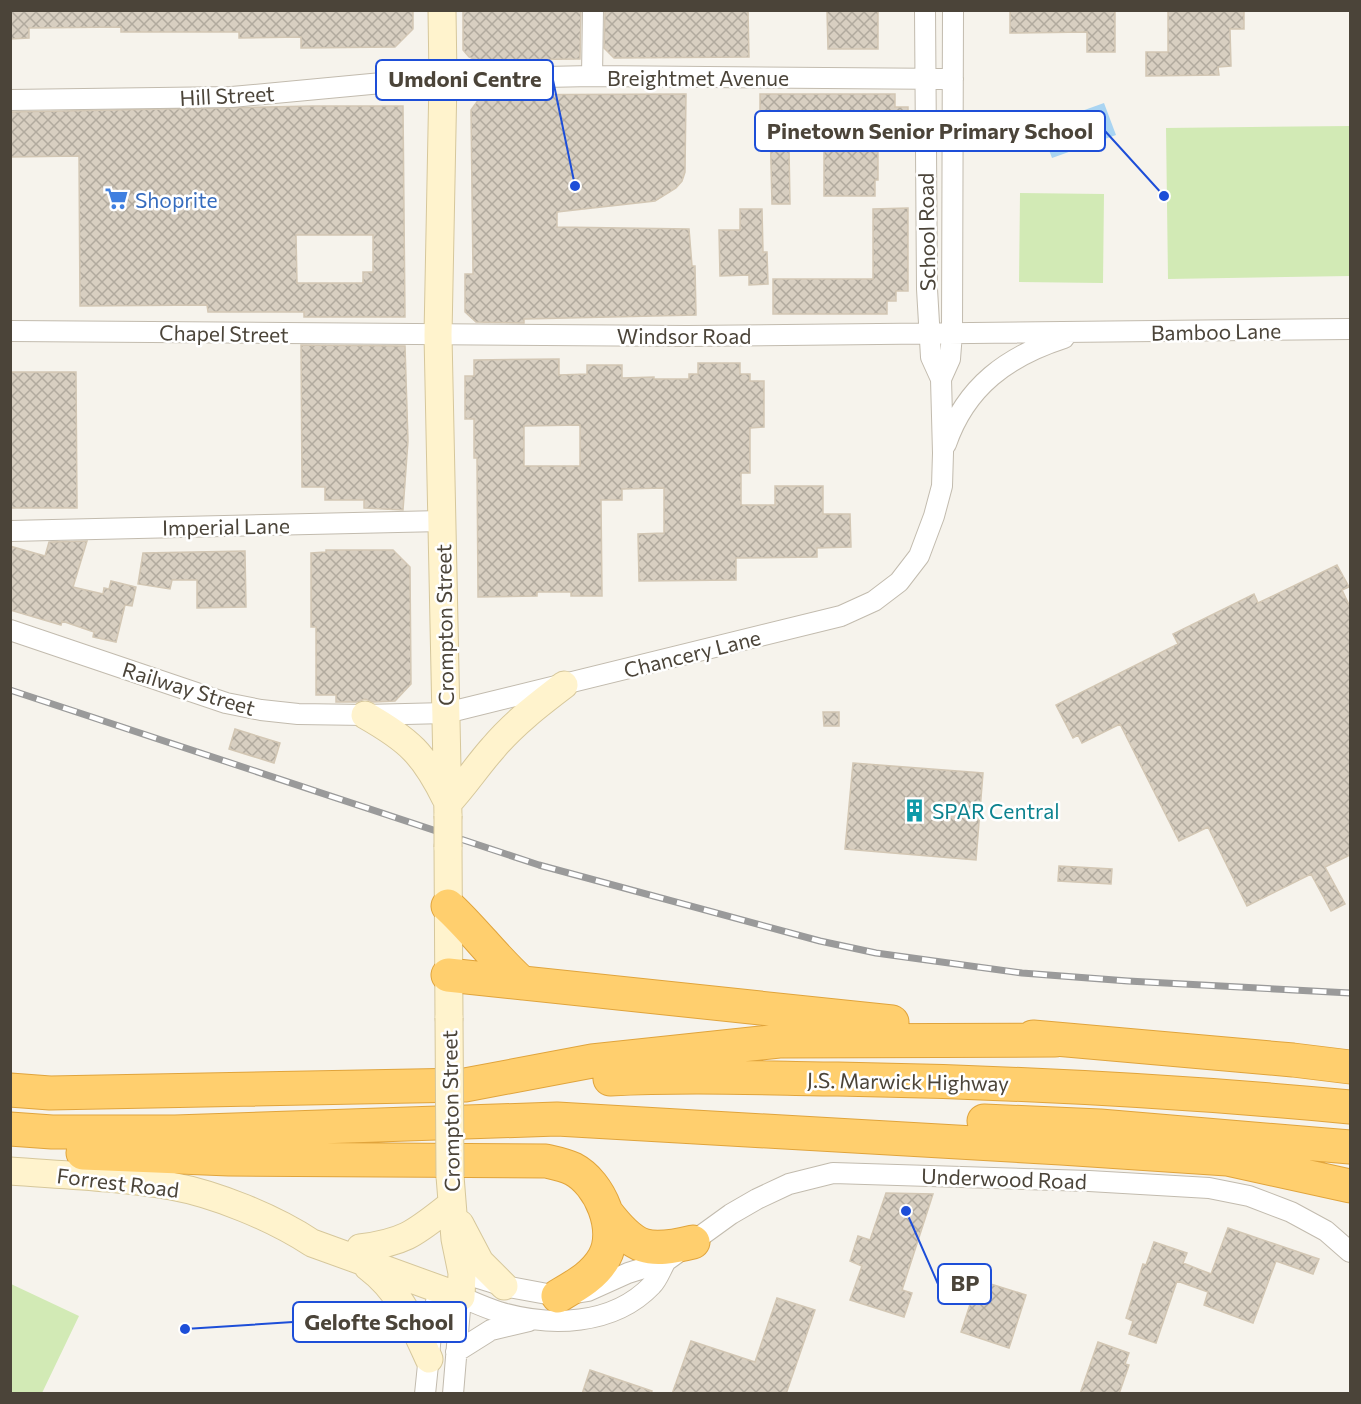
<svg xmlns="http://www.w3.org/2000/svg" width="1361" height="1404" font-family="Commissioner,sans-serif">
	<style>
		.green { fill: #d2eab5 }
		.water { fill: #a9d4f2 }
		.building { fill: url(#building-cross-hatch); stroke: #d3c7b4; stroke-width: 1.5; fill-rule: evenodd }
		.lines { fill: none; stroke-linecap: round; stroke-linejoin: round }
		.street-casing { stroke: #c2bbae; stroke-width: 22 }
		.secondary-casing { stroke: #d6c79b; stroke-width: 29 }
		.highway-casing { stroke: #e0a43c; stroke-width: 35 }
		.street { stroke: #fff; stroke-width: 20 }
		.secondary { stroke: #fff3cd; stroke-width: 27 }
		.highway { stroke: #ffcf6e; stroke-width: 33 }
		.rail-casing { stroke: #9a9a9a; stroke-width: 7 }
		.rail { stroke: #fff; stroke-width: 4.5; stroke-dasharray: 14; stroke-linecap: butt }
		.secondary-bridge-casing { stroke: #d6c79b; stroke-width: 29; stroke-linecap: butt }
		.secondary-bridge { stroke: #fff3cd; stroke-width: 27 }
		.labels { text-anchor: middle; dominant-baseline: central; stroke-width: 5; stroke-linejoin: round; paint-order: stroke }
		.street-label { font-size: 21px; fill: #4b4439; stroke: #fff }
		.shop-label { font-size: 21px; fill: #366cbe; stroke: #fff; text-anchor: start }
		.culture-label { font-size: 21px; fill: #0d838f; stroke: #fff; text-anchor: start }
		.leader { fill: none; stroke: #1d4ed8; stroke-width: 2 }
		.callout-dot { fill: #1d4ed8; stroke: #fff; stroke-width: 2 }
		.callout { fill: #fff; stroke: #1d4ed8; stroke-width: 2 }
		.callout-label { font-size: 22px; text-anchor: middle; font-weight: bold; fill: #4b4439 }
	</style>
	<defs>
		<pattern id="building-cross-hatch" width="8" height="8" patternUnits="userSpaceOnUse" patternTransform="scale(1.5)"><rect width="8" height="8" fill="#d8cfc1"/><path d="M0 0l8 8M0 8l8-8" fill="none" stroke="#b1aa9e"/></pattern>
	</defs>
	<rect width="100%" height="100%" fill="#f6f3ec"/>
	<path class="green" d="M1350,126V276L1168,279L1166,128Z
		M1020,193L1104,194L1103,283L1019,282Z
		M11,1284L79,1316L42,1393H11Z"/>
	<path class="water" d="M1104,103L1116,135L1052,158L1040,126Z"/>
	<path class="building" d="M10,10H413V29L395,47L301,48V37L239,38V32H121V27L29,28V38L10,39Z
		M463,10H581L580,59L476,60L469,57L463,50Z
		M605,10H748L749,57L614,58L604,48Z
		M827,10H878V49H828Z
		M1010,10H1115V52H1087V32L1010,33Z
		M1168,10H1244V29H1230L1231,66L1218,67L1219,75L1146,76V52H1168Z
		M686,94L685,172L682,181L676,188L655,201L557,212V227L689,229L692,266H695L696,315L524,319V323L476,322L465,312V274H473L471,110L482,95Z
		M760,94H895V107H908V149H878V180H875V196H824V149H789L790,204H772L770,124H760Z
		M313,106H403L405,317H304V312H208L207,305L80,306L79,156L10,157V112ZM296,235H373V272H363V283H297Z
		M908,208V291H896V301H887V314H773V279H873V209Z
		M740,209H762L763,252H767L768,284L749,285V275L720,276L719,230H740Z
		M301,345L405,346L408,441L403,510L364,508V500H325V487H302Z
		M559,359V375L587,374V365H622V378L654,377V379H689V374H698V363H740V374H750V381H764V427L750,428V473H741V505H775V486H823V514H850L851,547L817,548V557L736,558V580L639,581L638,534L664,533V488L622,489V500H601L602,596H571V592H537V596L478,597L477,458H474V419H465V376H474V360ZM580,425V466H524V426Z
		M10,372H76L77,508H10Z
		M87,541L73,587L103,594L104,588L109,589L111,581L136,587L132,606L125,605L116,642L93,637L94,632L62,621L61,625L10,610V546L45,556L49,542Z
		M326,550H393L410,567L411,684L395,701L373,702L365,699L357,702H336V695H316V627H311V553L326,552Z
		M245,551L246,607L197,608V580H172L170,589L138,584L143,553Z
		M1337,565L1349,587L1342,590L1350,607V855L1325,867L1345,904L1331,911L1311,874L1247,906L1208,827L1179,841L1120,724L1082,743L1078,735L1073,738L1056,705L1178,644L1173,634L1254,594L1258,603Z
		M823,712H839V726H824Z
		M235,729L280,743L274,763L229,749Z
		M853,763L983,773L976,860L845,849Z
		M1059,866L1112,869L1111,884L1058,881Z
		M886,1193L933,1194L902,1290L912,1293L904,1317L850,1300L862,1266L850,1261L858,1236L870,1240Z
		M1228,1228L1319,1259L1313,1274L1276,1261L1253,1323L1204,1305L1208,1292L1177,1281L1156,1343L1129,1334L1133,1321L1126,1318L1143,1264L1146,1265L1154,1242L1187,1253L1183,1263L1211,1274Z
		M978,1280L1026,1295L1009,1348L961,1332Z
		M777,1298L815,1310L786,1394H672L691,1341L755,1362Z
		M1098,1342L1129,1353L1125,1364L1129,1365L1119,1394H1080Z
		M590,1370L652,1391L651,1394H582Z"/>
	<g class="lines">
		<defs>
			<path id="street" d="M592,76L593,10
				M10,100L232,97L403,81L443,79L592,76L953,79
				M10,331L687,336L1350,329
				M941,379L950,359L952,333L953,10
				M946,444C966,386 1008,356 1064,338
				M10,531L442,521
				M10,630L226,703L261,710L298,714L365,715L446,713L841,616L874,601L899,582L919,556L934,516L942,486L943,453L941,379L931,357L927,289L925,10
				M462,1273L504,1286L558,1296L588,1291L628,1273L666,1261L731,1214L757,1199L789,1184L833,1173L1089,1181L1209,1188L1249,1196L1291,1212L1326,1231L1350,1252
				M456,1352L491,1330L529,1321
				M425,1394L433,1316L439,1288
				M453,1394L461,1297C473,1302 486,1308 499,1312C550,1327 613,1326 652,1285C658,1279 661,1269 666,1261"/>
			<path id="secondary" d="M442,10L443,79L438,335L448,816
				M365,715C409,740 424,754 446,799
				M448,803C464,786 477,766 493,748C513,724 539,704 564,685
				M448,847L449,1018
				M10,1171C64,1175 118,1177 171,1186C216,1194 274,1218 312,1243L461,1297L462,1273L455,1239L450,1176
				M460,1224L480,1262L504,1286
				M360,1248C407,1242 416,1232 452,1204
				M368,1267C400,1291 413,1324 429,1359"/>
			<path id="highway" d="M448,906C474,930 495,959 522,983
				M448,975L892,1022
				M1033,1037L1293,1060L1350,1067
				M610,1079C686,1075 762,1078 838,1079C1009,1082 1180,1091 1350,1107
				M10,1090L50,1093L465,1085L592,1061L779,1041L1055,1040
				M984,1121L1100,1126L1350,1147
				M10,1129L52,1132H175L557,1119L1061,1148L1227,1159L1350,1186
				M83,1153L229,1159L546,1161C555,1163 565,1165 573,1169C600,1183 620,1230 604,1258C594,1276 575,1286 558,1296
				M606,1212C635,1250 648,1253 693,1242"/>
		</defs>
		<use href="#street" class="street-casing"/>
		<use href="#secondary" class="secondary-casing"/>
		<use href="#highway" class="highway-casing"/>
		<use href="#street" class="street"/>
		<use href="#secondary" class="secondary"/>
		<use href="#highway" class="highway"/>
		<defs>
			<path id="rail" d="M10,690L539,865L820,941L876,953L1022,973L1128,981L1350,993"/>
		</defs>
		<use href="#rail" class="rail-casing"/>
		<use href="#rail" class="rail"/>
		<defs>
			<path id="secondary-bridge" d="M448,847V816
				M449,1018L450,1176"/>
		</defs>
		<use href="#secondary-bridge" class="secondary-bridge-casing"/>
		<use href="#secondary-bridge" class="secondary-bridge"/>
	</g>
	<defs>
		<symbol id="supermarket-bare" viewBox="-9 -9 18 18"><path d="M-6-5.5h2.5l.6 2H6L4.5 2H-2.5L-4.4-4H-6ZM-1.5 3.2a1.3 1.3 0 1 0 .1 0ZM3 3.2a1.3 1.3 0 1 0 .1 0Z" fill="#3f7fe0" stroke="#fff" stroke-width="2.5" paint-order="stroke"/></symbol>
		<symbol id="building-bare" viewBox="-9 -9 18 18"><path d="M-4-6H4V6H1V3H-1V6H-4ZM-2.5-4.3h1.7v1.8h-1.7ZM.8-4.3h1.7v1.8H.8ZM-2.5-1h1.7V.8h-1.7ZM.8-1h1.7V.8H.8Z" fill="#0f9aa8" stroke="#fff" stroke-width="2.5" paint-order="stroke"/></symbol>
	</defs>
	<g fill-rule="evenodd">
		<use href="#supermarket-bare" x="100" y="182" width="33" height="33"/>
		<use href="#building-bare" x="898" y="794" width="33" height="33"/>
	</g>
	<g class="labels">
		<g class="street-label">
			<text x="698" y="77">Breightmet Avenue</text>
			<text transform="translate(227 95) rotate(-3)">Hill Street</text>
			<text transform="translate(926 232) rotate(-91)">School Road</text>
			<text transform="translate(1216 331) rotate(-1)">Bamboo Lane</text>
			<text transform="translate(224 333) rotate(1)">Chapel Street</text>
			<text x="684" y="335">Windsor Road</text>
			<text transform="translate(226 526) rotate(-1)">Imperial Lane</text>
			<text transform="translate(444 625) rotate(-91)">Crompton Street</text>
			<text transform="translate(692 653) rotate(-14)">Chancery Lane</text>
			<text transform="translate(189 688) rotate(17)">Railway Street</text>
			<text transform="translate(908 1081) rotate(1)">J.S. Marwick Highway</text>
			<text transform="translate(450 1111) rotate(-91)">Crompton Street</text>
			<text transform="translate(1004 1178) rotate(2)">Underwood Road</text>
			<text transform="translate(118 1182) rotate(7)">Forrest Road</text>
		</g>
		<g class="shop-label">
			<text x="135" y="199">Shoprite</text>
		</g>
		<g class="culture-label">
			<text x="932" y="810">SPAR Central</text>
		</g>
	</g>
	<path class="leader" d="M575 186L553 80M1164 196L1105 131M906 1211L938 1284M185 1329L293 1322"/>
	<g class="callout-dot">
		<circle cx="575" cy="186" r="6"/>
		<circle cx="1164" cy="196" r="6"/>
		<circle cx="906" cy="1211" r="6"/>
		<circle cx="185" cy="1329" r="6"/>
	</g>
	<g class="callout">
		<rect x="376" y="60" width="177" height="40" rx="6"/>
		<rect x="755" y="111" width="350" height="40" rx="6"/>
		<rect x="938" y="1264" width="53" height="40" rx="6"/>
		<rect x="293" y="1302" width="173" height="40" rx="6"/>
	</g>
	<g class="callout-label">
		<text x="465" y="87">Umdoni Centre</text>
		<text x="930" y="139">Pinetown Senior Primary School</text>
		<text x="965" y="1291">BP</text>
		<text x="379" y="1330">Gelofte School</text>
	</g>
	<rect width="1361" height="1404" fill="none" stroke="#4b4439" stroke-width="24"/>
</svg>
